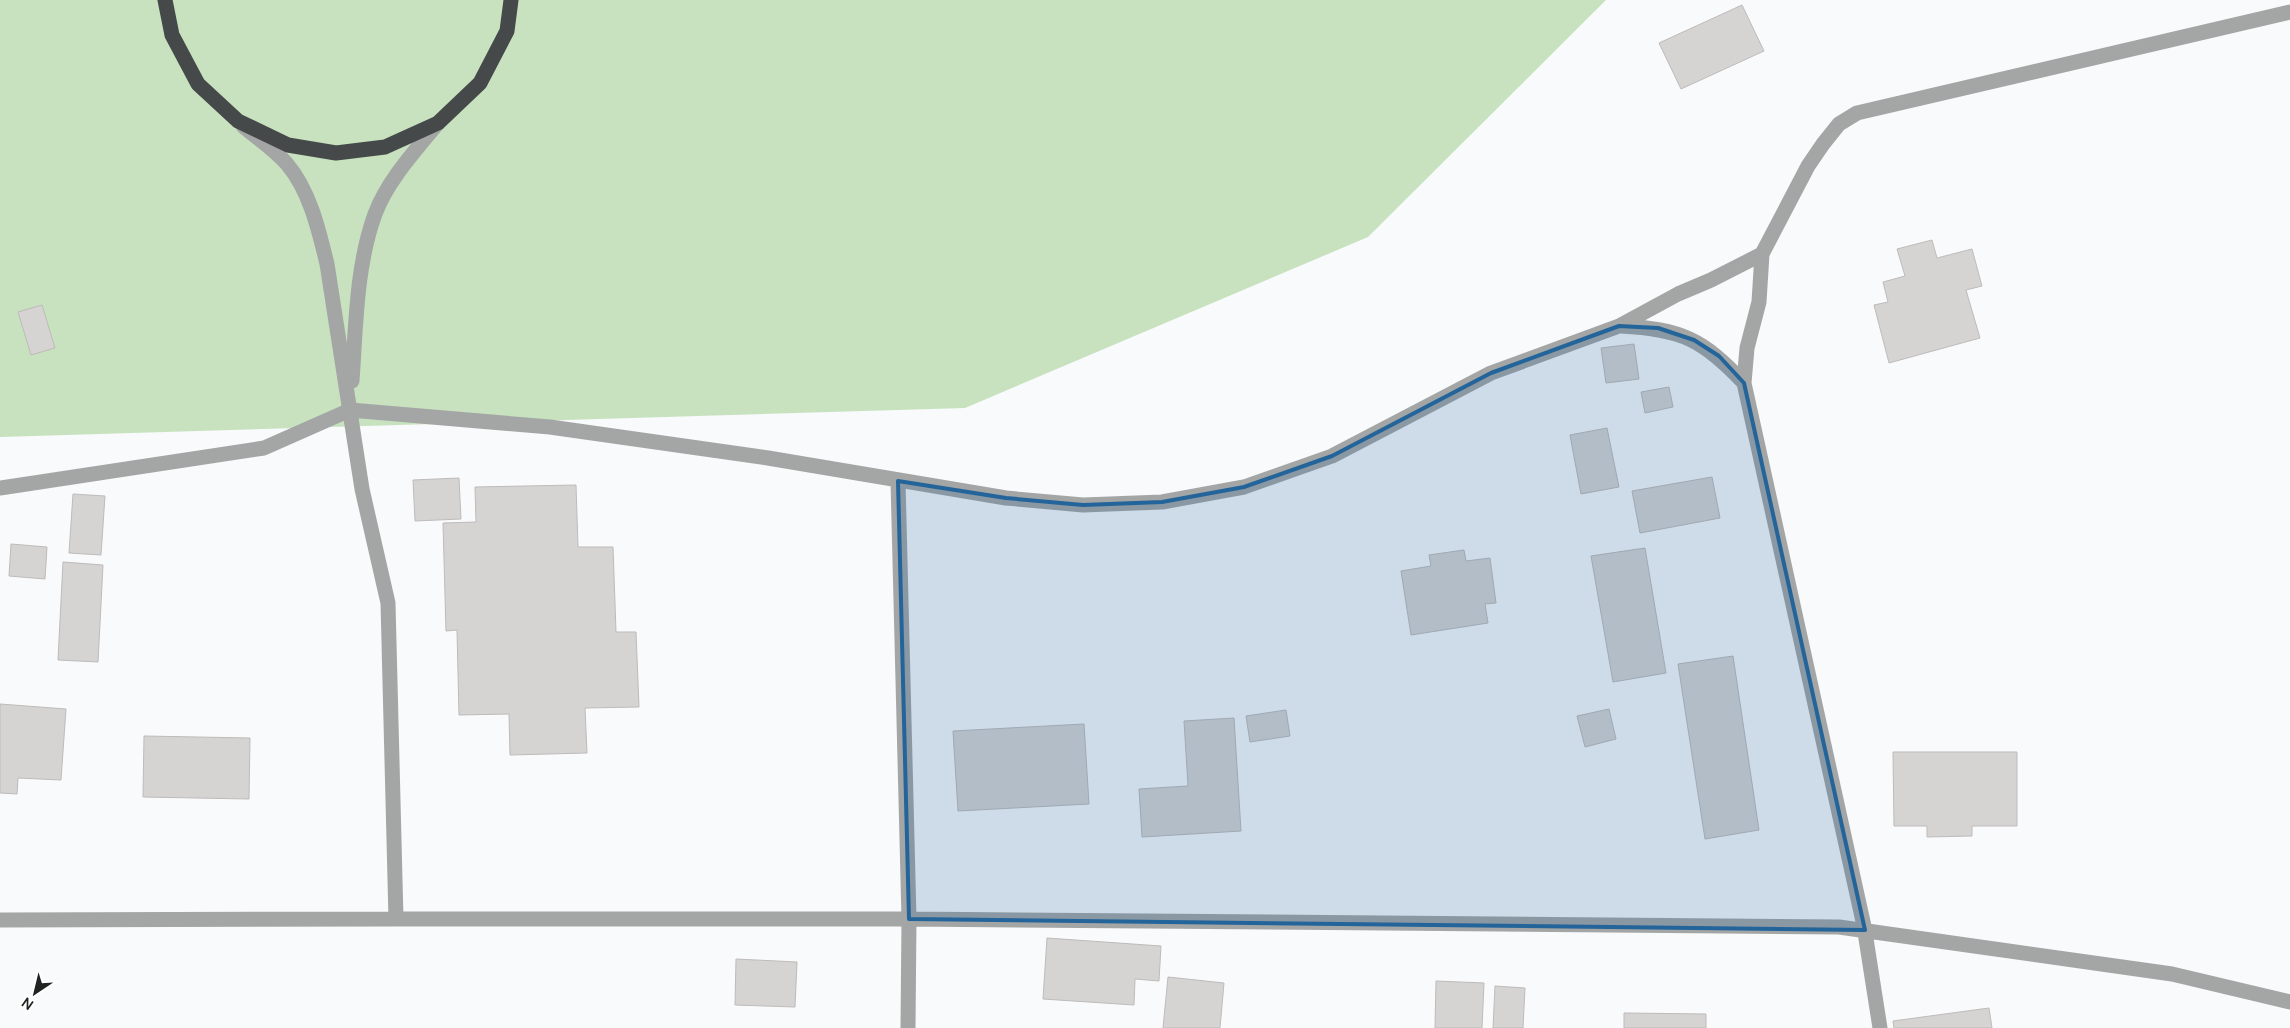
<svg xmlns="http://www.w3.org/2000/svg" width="2290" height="1028" font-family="Manrope,sans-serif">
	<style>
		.green { fill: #c8e2bf }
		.building { fill: #d6d4d2; stroke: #bebbba }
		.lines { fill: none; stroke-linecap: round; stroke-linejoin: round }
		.minor { stroke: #a4a6a6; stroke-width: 15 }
		.highway { stroke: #46494a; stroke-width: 15 }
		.marked { fill: #23649a; fill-opacity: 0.2; stroke: #23649a; stroke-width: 4; stroke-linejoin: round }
	</style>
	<rect width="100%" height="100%" fill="#f8fafc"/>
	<path class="green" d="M0,0H1606L1368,237L965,408L0,437Z"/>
	<path class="building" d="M1742,5L1764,51L1681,89L1659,43Z
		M1932,240L1937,258L1972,249L1982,286L1966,290L1980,338L1889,363L1874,305L1888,302L1883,282L1905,276L1897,249Z
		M42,305L55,348L31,355L18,312Z
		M1634,344L1639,379L1606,383L1601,348Z
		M1669,387L1673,407L1645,413L1641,392Z
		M1607,428L1619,487L1581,494L1570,435Z
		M1712,477L1720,518L1640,533L1632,491Z
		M459,478L461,519L415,521L413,480Z
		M576,485L578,547H613L616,632H636L639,707L585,708L587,753L510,755L509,714L459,715L457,630L446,631L443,523L476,522L475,487Z
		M73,494L105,496L101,555L69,553Z
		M11,544L47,547L45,579L9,576Z
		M1645,548L1666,673L1613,682L1591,556Z
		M1464,550L1466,561L1490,558L1496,603L1485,604L1488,623L1411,635L1401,571L1431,566L1429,555Z
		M63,562L103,565L98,662L58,660Z
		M1733,656L1759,830L1705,839L1678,664Z
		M0,704L66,709L61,780L18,778L17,794L0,793Z
		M1609,709L1616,739L1585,747L1577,716Z
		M1286,710L1290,736L1250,742L1246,716Z
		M1234,718L1241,831L1142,837L1139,789L1188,786L1184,721Z
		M1084,724L1089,804L958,811L953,731Z
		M144,736L250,738L249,799L143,797Z
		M1893,752H2017V826H1972V836L1927,837V826H1894Z
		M1047,938L1161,946L1159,981L1135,979L1134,1005L1043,999Z
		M736,959L797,962L795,1007L735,1005Z
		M1168,977L1224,983L1220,1028H1163Z
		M1436,981L1484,983L1482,1028H1435Z
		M1495,986L1525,988L1523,1028H1493Z
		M1989,1008L1992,1028H1894L1893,1021Z
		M1624,1013L1706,1014V1028H1624Z"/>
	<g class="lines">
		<path class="minor" d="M1621,326C1681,329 1703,339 1744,383
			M352,381C356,326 356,266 375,214C388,180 415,151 438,123
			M898,481L909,919L908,1028
			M0,488L264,448L350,410L550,427L768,458L1006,498L1083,505L1162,502L1244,487L1332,456L1491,373L1619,326L1678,294L1711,280L1762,254
			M396,919H909L1839,927L2172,974L2290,1002
			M0,920L396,919L388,603L362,489L327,264C319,231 310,191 287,164C275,150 257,138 243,126
			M1880,1028L1864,926L1744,383L1747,348L1759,302L1762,254L1808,166L1823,144L1839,124L1857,113L2290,12"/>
		<path class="highway" d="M165,0L172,35L198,84L238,121L288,145L336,153L385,147L438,123L480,83L507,31L511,0"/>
	</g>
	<path class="marked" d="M1619,326L1658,328L1694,340L1719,356L1744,383L1865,930L909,919L898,481L1006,498L1083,505L1162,502L1244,487L1332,456L1491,373Z"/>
	<g transform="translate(35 993) rotate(215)" stroke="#ffffff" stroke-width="4" paint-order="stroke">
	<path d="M0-4L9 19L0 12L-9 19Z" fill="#202121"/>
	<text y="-8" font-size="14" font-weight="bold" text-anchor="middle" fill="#202121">N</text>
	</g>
</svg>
